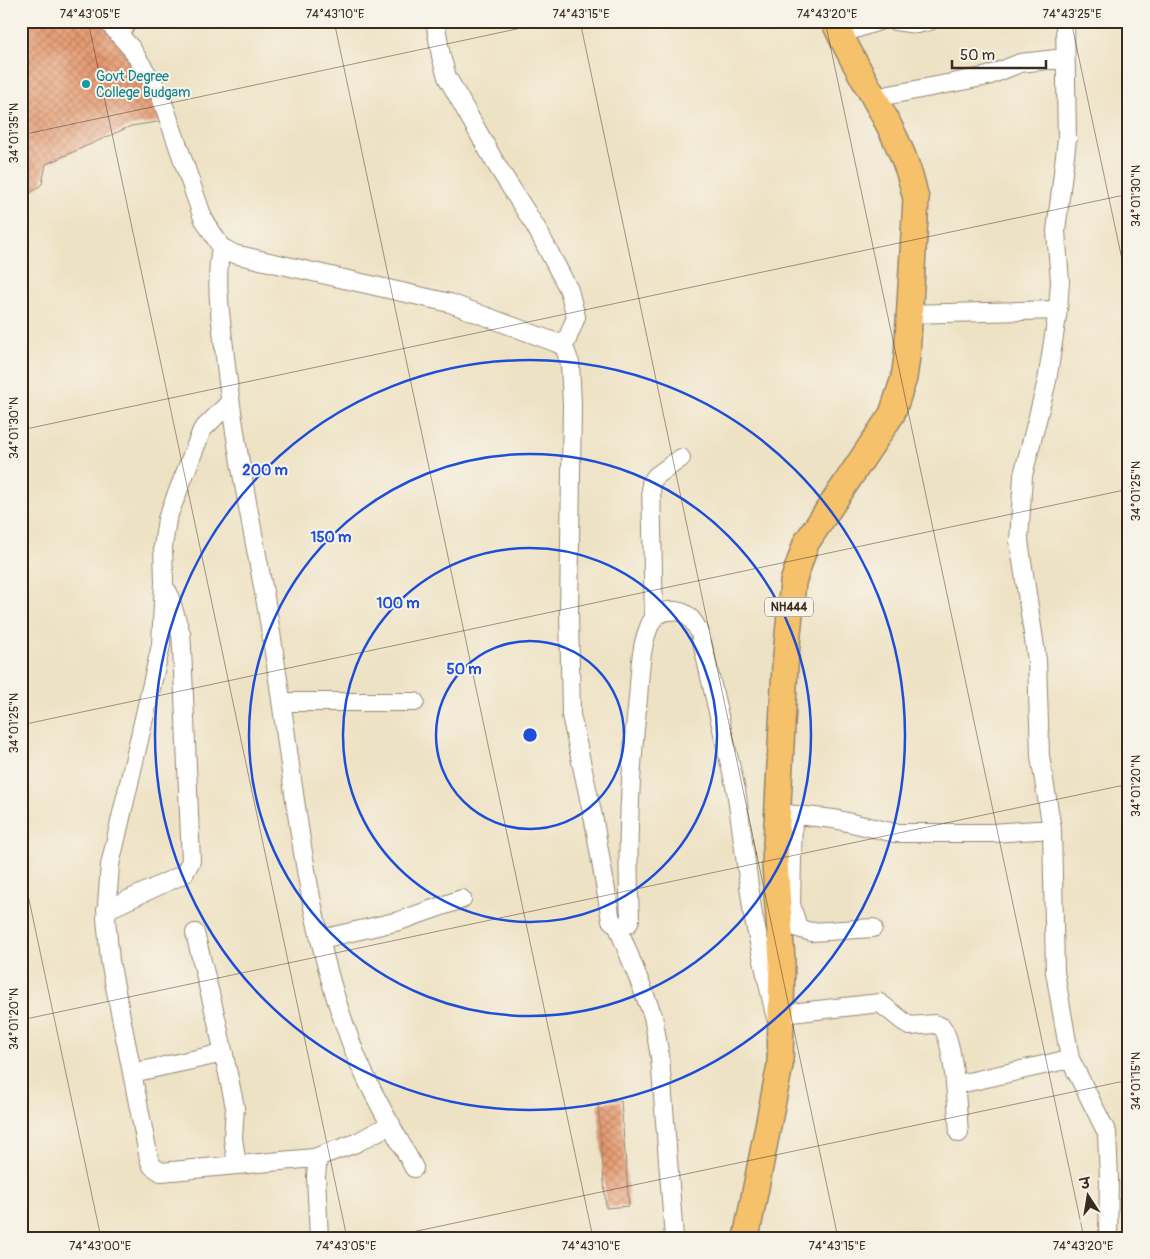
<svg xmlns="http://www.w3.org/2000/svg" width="1150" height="1259" font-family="Pangolin,'Playpen Sans Deva',sans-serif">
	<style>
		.building { fill: url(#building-cross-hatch) }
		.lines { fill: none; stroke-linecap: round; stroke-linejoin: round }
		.minor-casing { stroke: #948671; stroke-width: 20 }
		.highway-casing { stroke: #948671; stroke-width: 28 }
		.minor { stroke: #fff; stroke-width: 18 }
		.highway { stroke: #f5c16b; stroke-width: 25 }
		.ticks { fill: none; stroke: #3b2a1e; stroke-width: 1; stroke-opacity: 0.45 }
		.ring { fill: none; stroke: #1d4ed8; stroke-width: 2.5 }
		.culture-dot { fill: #0f9aa8; stroke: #f7f3e8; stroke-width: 2 }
		.labels { text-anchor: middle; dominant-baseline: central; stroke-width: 4; stroke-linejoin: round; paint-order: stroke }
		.shield { fill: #f7f3e8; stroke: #73665b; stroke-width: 1 }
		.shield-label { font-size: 12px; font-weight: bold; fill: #3b2a1e }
		.culture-label { font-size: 14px; fill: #0d838f; stroke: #f7f3e8; text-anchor: start }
		.centre { fill: #1d4ed8; stroke: #f7f3e8; stroke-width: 2.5 }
		.ring-label { font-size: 15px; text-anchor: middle; font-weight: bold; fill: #1d4ed8; stroke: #f7f3e8; stroke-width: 4; stroke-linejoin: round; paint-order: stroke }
		.neatline { fill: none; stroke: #3b2a1e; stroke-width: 2 }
		.ticks-label { font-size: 12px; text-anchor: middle; fill: #3b2a1e }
	</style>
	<defs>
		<pattern id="building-cross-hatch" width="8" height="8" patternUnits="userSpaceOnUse" patternTransform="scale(1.25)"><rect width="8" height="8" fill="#e6996f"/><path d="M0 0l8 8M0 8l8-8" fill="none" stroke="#bc7d5b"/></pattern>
	</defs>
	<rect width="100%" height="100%" fill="#f7f3e8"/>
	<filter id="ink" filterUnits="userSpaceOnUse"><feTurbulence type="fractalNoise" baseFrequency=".02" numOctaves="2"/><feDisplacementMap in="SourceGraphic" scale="10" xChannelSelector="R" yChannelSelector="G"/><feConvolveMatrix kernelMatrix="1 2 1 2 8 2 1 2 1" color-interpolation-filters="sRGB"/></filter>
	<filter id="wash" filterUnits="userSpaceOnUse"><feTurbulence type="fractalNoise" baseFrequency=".0096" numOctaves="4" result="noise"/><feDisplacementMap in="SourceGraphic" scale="20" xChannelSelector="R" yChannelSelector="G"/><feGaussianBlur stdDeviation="1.12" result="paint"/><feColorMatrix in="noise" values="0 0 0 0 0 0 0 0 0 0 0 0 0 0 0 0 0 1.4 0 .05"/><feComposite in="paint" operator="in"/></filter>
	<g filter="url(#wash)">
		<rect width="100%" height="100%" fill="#eee2c4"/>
		<g id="blocks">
			<path class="building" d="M21,21H107L170,120L131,126L46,164L42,184L21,200Z
				M621,1101L629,1206L606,1208L598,1103Z"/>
		</g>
	</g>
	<g filter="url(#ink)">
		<use href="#blocks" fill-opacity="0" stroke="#948671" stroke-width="1"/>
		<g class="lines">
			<defs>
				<path id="minor" d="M107,21L131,48L160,94L203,218L221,247L234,254L450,303L557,343L564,347L570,363L572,405L569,612L571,715L594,821L611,920L618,927L628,924L630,919C626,845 630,772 638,698C640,676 640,648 649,627C653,615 664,610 676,611C689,612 695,624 700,633L736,790L753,915L775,1015
					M435,21L441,56L447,77L496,164L537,229L569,290L576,317L564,347
					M895,21L917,24L930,21
					M1065,21L1067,139L1056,231L1060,281L1058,310L1047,381L1023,475L1019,541L1037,660L1040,756L1052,829L1055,972L1070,1059L1107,1133L1109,1179L1108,1238
					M118,33L129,21
					M840,34L879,21
					M874,98L988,76L1020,63L1065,58
					M221,247C215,280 220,313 224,347C232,429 248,506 263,587C292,738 296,895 350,1040C366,1085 392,1126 414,1168
					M908,314L1058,310
					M229,403L202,430L167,519L163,547L164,582L161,645L110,865L106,918L110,961L149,1159L152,1166L161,1172L314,1158L356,1143L391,1124
					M654,618L651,483L656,476L681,458
					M282,702H415
					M777,813L834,819L895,833H992L1052,829
					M793,815L791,904L798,928L811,932L873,928
					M106,910L184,874L191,861L182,648L181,634L168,592
					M618,927L653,1016L660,1057L674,1238
					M195,933L217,1022L235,1107L233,1138L237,1165
					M321,939L399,921L462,899
					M782,1014L880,1003L909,1026L935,1024L942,1027C955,1044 957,1110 959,1133
					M132,1073L224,1053
					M955,1085L1070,1059
					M318,1157L316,1176L319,1238"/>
				<path id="highway" d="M746,1238L780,1065L782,960L775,864L785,666L793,582L806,543L892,414L904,378L907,357L916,199C903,134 860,81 834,21"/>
			</defs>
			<use href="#minor" class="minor-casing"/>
			<use href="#highway" class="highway-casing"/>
			<use href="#minor" class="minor"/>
			<use href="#highway" class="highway"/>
		</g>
	</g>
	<path class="ticks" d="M88,21L347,1238M334,21L593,1238M580,21L838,1238M825,21L1084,1238M1071,21L1129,292M21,135L554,21M21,430L1129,194M21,725L1129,489M21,862L101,1238M21,1020L1129,784M384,1238L1129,1080"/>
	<g class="ring">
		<circle cx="530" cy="735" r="94"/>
		<circle cx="530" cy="735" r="187"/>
		<circle cx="530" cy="735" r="281"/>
		<circle cx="530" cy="735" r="375"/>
	</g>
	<circle class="culture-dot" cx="86" cy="84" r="5"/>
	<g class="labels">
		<rect class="shield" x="765" y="597.5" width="48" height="19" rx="4"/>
		<g class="shield-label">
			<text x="789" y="607">NH444</text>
		</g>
		<g class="culture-label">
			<text x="96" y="76">Govt Degree<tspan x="96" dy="16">College Budgam</tspan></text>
		</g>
	</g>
	<circle cx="530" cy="735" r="8" class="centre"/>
	<g class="ring-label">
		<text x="265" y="475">200 m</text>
		<text x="331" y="542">150 m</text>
		<text x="398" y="608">100 m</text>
		<text x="464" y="674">50 m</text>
	</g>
	<rect width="1150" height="1259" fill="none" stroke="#f7f3e8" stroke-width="55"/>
	<g transform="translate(1088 1196) rotate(348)" stroke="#f7f3e8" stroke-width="4" paint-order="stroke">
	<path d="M0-4L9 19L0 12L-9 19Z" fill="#3b2a1e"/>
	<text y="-8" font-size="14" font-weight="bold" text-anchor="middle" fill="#3b2a1e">उ</text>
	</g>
	<path d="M952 60v8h94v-8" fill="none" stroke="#3b2a1e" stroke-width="2.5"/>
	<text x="960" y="60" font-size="15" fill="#3b2a1e" stroke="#f7f3e8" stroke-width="4" paint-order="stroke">50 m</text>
	<rect x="28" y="28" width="1094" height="1204" class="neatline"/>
	<g class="ticks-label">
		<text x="90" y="18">74°43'05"E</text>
		<text x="335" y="18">74°43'10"E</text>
		<text x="581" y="18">74°43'15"E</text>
		<text x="827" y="18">74°43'20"E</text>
		<text x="1072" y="18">74°43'25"E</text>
		<text transform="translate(14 133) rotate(-90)" y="4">34°01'35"N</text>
		<text transform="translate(1136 196) rotate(-90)" y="4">34°01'30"N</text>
		<text transform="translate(14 428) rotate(-90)" y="4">34°01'30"N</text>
		<text transform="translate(1136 491) rotate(-90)" y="4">34°01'25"N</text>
		<text transform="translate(14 723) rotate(-90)" y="4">34°01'25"N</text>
		<text transform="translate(1136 786) rotate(-90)" y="4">34°01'20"N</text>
		<text transform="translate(14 1019) rotate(-90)" y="4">34°01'20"N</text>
		<text transform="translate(1136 1081) rotate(-90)" y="4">34°01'15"N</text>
		<text x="100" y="1250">74°43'00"E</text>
		<text x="346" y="1250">74°43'05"E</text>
		<text x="591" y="1250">74°43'10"E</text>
		<text x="837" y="1250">74°43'15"E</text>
		<text x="1083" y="1250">74°43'20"E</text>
	</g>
</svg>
